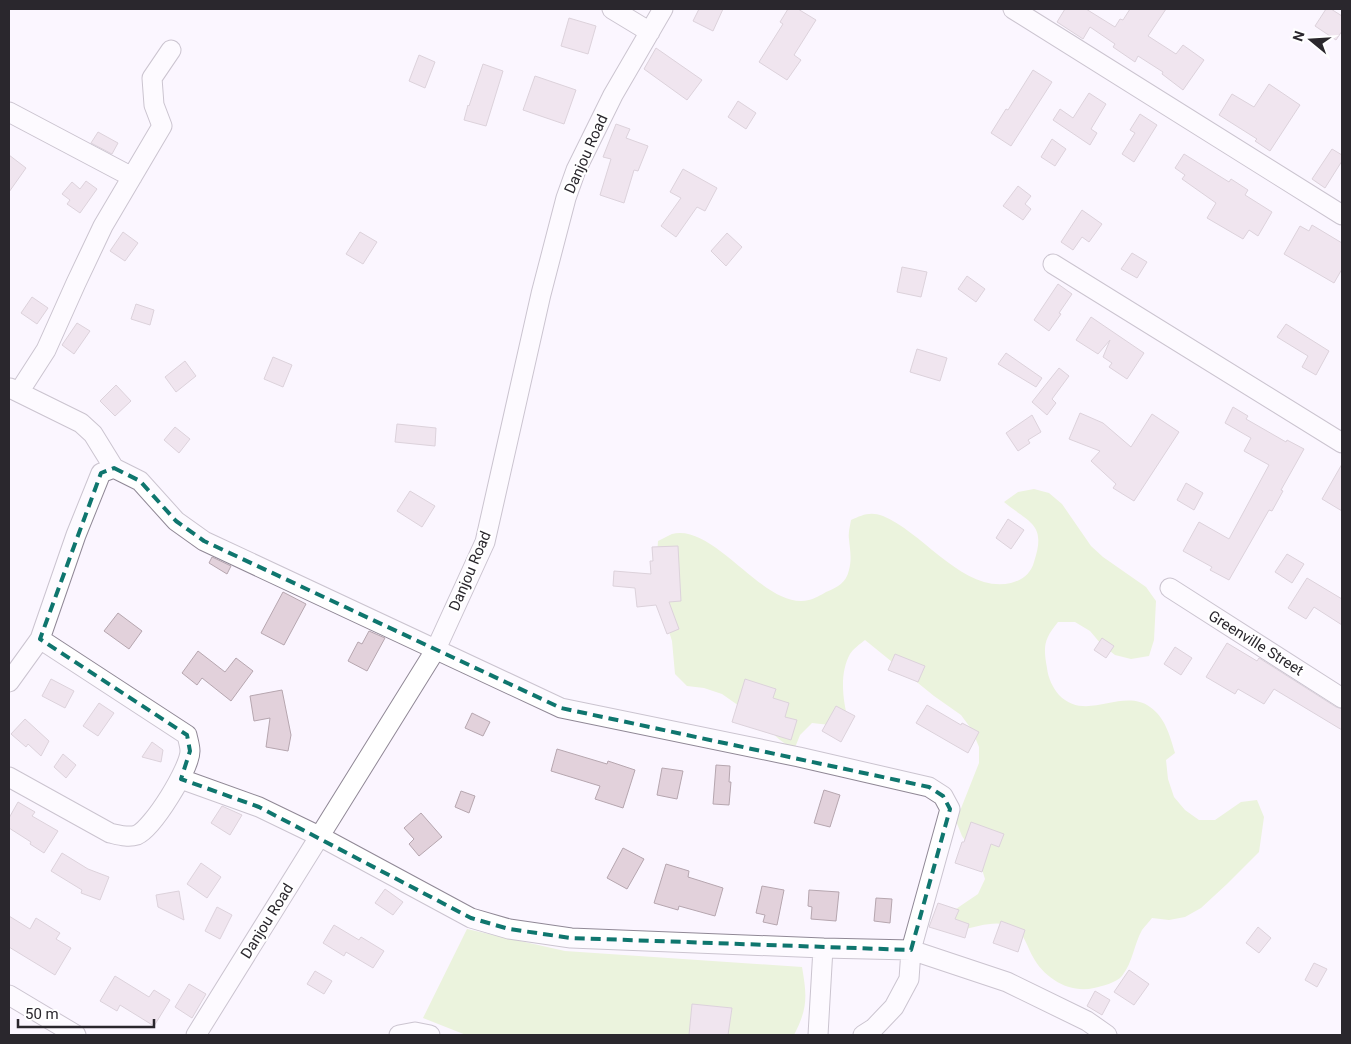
<svg xmlns="http://www.w3.org/2000/svg" width="1351" height="1044" font-family="Roboto,sans-serif">
	<style>
		.green { fill: #d8efb3 }
		.building { fill: #e2d1db; stroke: #b6a6af }
		.lines { fill: none; stroke-linecap: round; stroke-linejoin: round }
		.minor-casing { stroke: #908896; stroke-width: 21 }
		.minor { stroke: #fff; stroke-width: 19 }
		.marked { fill: none; stroke: #0f766e; stroke-width: 4; stroke-dasharray: 10 6; stroke-linejoin: round }
		.labels { text-anchor: middle; dominant-baseline: central; stroke-width: 4.5; stroke-linejoin: round; paint-order: stroke }
		.street-label { font-size: 15px; fill: #2a272d; stroke: #fff }
	</style>
	<rect width="100%" height="100%" fill="#fbf5ff"/>
	<path class="green" d="M1034,489L1049,493L1062,504L1091,546L1103,557L1146,587L1156,601L1154,640L1149,656L1131,659L1115,655L1101,644L1090,631L1075,622H1058C1044,639 1043,646 1047,668C1048,678 1053,688 1059,695C1086,723 1122,687 1150,707C1165,717 1170,736 1175,753L1166,760L1168,779L1174,797L1185,810L1199,820H1215L1241,802L1257,800L1264,817L1259,852L1227,884L1201,908L1185,917L1169,920L1152,918C1149,922 1145,926 1142,930C1134,944 1133,962 1122,976C1116,983 1102,986 1094,988C1070,994 1044,978 1033,957C1028,949 1024,933 1015,928C999,919 979,926 963,930L950,913L978,894L985,879L980,863L962,836L956,821L979,763V747L972,730L961,715L934,696L865,640C860,644 853,649 850,654C839,674 843,700 848,720L830,725L812,723L800,735L794,750L780,740L752,715L722,694L704,688L687,686L675,674L672,641L667,625L657,556L658,541C663,539 667,536 672,534C716,523 764,611 809,600C814,599 821,595 826,592C838,587 846,583 849,570C852,559 850,550 849,539C848,533 850,526 851,520C862,515 870,511 883,516C923,532 964,594 1011,583C1023,580 1031,573 1034,562C1047,523 1029,523 1004,502L1018,492Z
		M467,929L565,951L802,967C807,996 808,1008 794,1035H728L732,1008L692,1004L689,1035H466L423,1018Z"/>
	<path class="building" d="M699,9H723L713,31L693,21Z
		M788,9H798L816,20L794,55L801,60L787,80L759,62L783,24L780,22Z
		M1065,9H1086L1115,27L1120,19L1123,20L1130,9H1166L1148,36L1176,54L1183,45L1204,60L1183,90L1162,74L1163,72L1138,56L1135,62L1113,47L1115,44L1090,27L1083,39L1057,22Z
		M1326,9H1331L1342,16V31L1336,40L1315,26Z
		M569,18L596,26L588,54L561,46Z
		M656,48L702,80L687,100L644,69Z
		M419,55L435,62L425,88L409,81Z
		M483,64L503,71L486,126L464,120L468,105L469,106Z
		M1033,70L1052,82L1011,146L991,133L1006,109L1008,110Z
		M535,76L576,90L564,124L523,110Z
		M1269,84L1300,105L1270,151L1255,141L1257,139L1219,115L1232,94L1254,107Z
		M1089,93L1106,104L1091,129L1097,133L1090,145L1053,120L1060,109L1073,118Z
		M738,101L756,113L746,129L728,117Z
		M1140,114L1157,125L1134,162L1122,154L1135,133L1130,130Z
		M616,124L630,129L626,138L648,146L638,171L634,170L624,203L600,195L611,159L603,157Z
		M98,132L118,143L112,154L91,143Z
		M1052,139L1066,149L1055,166L1041,157Z
		M1332,149L1342,155V161L1325,188L1312,179Z
		M1184,154L1229,182L1231,179L1248,190L1245,195L1272,212L1258,236L1249,230L1243,239L1207,218L1216,203L1182,179L1185,175L1175,168Z
		M9,155L26,168L9,192Z
		M683,169L717,188L705,211L697,207L676,237L661,226L681,198L670,192Z
		M86,181L97,189L80,213L67,204L70,200L62,194L72,182L80,189Z
		M1018,186L1031,196L1025,204L1031,209L1023,220L1003,206Z
		M1082,210L1102,224L1089,242L1082,237L1073,250L1061,242Z
		M1312,225L1342,243V269L1334,283L1284,254L1300,226L1309,231Z
		M123,232L138,243L125,261L110,251Z
		M360,232L377,242L363,264L346,254Z
		M727,233L742,247L726,266L711,251Z
		M1132,253L1147,262L1137,278L1121,269Z
		M902,267L927,272L921,297L897,292Z
		M967,276L985,289L976,302L958,289Z
		M1058,284L1072,294L1059,313L1061,314L1049,331L1034,320Z
		M32,297L48,308L37,324L21,313Z
		M136,304L154,310L150,325L131,319Z
		M1091,317L1144,353L1127,379L1109,367L1112,363L1103,357L1110,340L1098,354L1076,340Z
		M77,323L90,331L74,354L62,345Z
		M1286,324L1329,351L1316,375L1302,367L1308,356L1277,337Z
		M917,349L947,358L940,381L910,372Z
		M1006,353L1042,378L1036,387L998,364Z
		M273,357L292,365L283,387L264,379Z
		M185,361L196,376L176,392L165,377Z
		M1059,368L1069,376L1052,399L1056,403L1047,415L1032,402Z
		M116,385L131,401L115,416L100,401Z
		M1233,407L1248,416L1246,419L1286,442L1287,440L1304,449L1281,490L1283,491L1272,511L1269,510L1229,580L1210,570L1212,567L1183,551L1199,522L1229,539L1269,465L1244,451L1251,438L1225,423Z
		M1080,413L1103,423L1131,447L1152,414L1179,432L1134,501L1113,488L1116,484L1091,461L1100,451L1069,439Z
		M1032,415L1041,432L1028,440L1030,443L1018,451L1006,433Z
		M397,424L436,428L435,446L395,442Z
		M175,427L190,439L179,453L164,440Z
		M1342,464V511L1322,499Z
		M1186,483L1203,493L1194,510L1177,500Z
		M410,491L435,506L422,527L397,511Z
		M1008,519L1024,530L1011,549L996,538Z
		M678,546L681,601L669,602L679,629L667,634L656,605L637,607L635,588L613,586L614,571L651,574L650,561H653L652,547Z
		M1287,554L1304,564L1292,583L1275,572Z
		M212,557L231,566L227,574L209,563Z
		M1307,578L1342,599V625L1314,607L1306,619L1288,608Z
		M283,592L306,604L284,645L261,633Z
		M118,613L142,631L129,649L104,631Z
		M369,631L385,638L367,671L348,661L358,642L362,644Z
		M1102,638L1114,646L1106,658L1094,650Z
		M1227,643L1257,661L1259,658L1336,707L1342,709V730L1274,689L1264,704L1238,689L1235,694L1206,677Z
		M1175,647L1192,658L1181,675L1164,664Z
		M198,651L225,672L236,658L253,671L231,701L202,678L197,685L182,673Z
		M895,654L925,666L918,682L888,670Z
		M51,679L74,691L65,708L42,696Z
		M745,679L776,689L773,698L789,703L785,717L797,720L791,740L732,722Z
		M282,690L291,735L288,751L266,747L270,718L254,721L250,696Z
		M99,703L114,713L98,736L83,726Z
		M927,705L961,725L962,723L979,732L968,753L916,723Z
		M836,706L855,716L841,742L822,731Z
		M472,713L490,722L483,736L465,728Z
		M25,719L49,741L41,756L28,744L26,747L11,734Z
		M152,742L163,750L161,762L142,757Z
		M557,749L607,764L608,761L635,770L623,808L595,799L600,786L551,771Z
		M63,754L76,765L66,778L54,767Z
		M716,765L730,766L729,782H731L729,805L713,804Z
		M662,768L683,771L677,799L657,795Z
		M824,790L840,795L830,827L814,823Z
		M461,791L475,796L469,813L455,807Z
		M18,802L35,812L32,816L58,831L44,853L30,844L31,842L9,828V818Z
		M222,806L242,815L230,835L211,823Z
		M421,813L442,837L419,856L409,844L414,839L404,828Z
		M971,822L1004,834L999,847L991,844L982,872L955,863L962,842H964Z
		M623,848L644,859L627,889L607,878Z
		M62,853L88,869L109,877L100,900L81,893L82,890L51,871Z
		M201,863L221,877L207,898L187,884Z
		M666,864L689,871L688,877L723,888L715,916L679,906L678,910L654,903Z
		M762,886L784,890L777,925L763,922L765,915L756,913Z
		M385,889L403,902L393,915L375,903Z
		M809,890L839,892L836,921L811,919L812,907L808,906Z
		M179,891L184,920L158,907L156,895Z
		M876,898L892,899L890,923L874,921Z
		M938,903L959,910L955,919L969,924L965,938L929,927Z
		M217,907L232,915L220,939L205,931Z
		M9,916L30,929L36,918L60,933L56,939L71,948L55,975L9,947Z
		M1001,921L1025,930L1018,952L993,943Z
		M334,925L359,940L361,937L384,951L373,968L346,952L344,956L323,943Z
		M1258,927L1271,938L1259,953L1246,943Z
		M1314,963L1327,969L1317,987L1305,980Z
		M1129,970L1149,984L1134,1005L1114,992Z
		M315,971L332,981L324,994L307,984Z
		M115,976L149,997L154,990L170,1000L154,1026L120,1005L117,1011L100,1001Z
		M189,984L206,994L192,1018L175,1007Z
		M1095,991L1110,1000L1102,1015L1087,1006Z
		M692,1004L732,1008L728,1035H689Z"/>
	<g class="lines">
		<defs>
			<path id="minor" d="M612,9L650,32
				M1013,9L1342,215
				M9,112L132,177
				M1053,264L1342,443
				M10,388L81,423L93,434L114,468
				M19,392L46,350L76,283L103,226L162,126L154,105L152,78L171,50
				M1170,588L1342,698
				M9,682L40,639L76,535L101,473L114,468L140,481L176,521L204,541L561,708L799,757L929,787L943,796L950,809L911,950L909,979L894,1007L874,1028L863,1035
				M9,777L110,833C119,835 128,838 137,835C153,828 190,768 190,751C190,746 188,740 187,735L40,639
				M181,779L259,807L319,836L471,918L509,929L571,938L823,948L911,950L1007,982L1087,1021L1107,1035
				M9,995L76,1035
				M196,1035L436,649L485,542L541,294L566,198L576,170L613,95L663,9
				M399,1035L415,1032L430,1035
				M818,1035L823,948"/>
		</defs>
		<use href="#minor" class="minor-casing"/>
		<use href="#minor" class="minor"/>
	</g>
	<path d="M0 0H1351V1044H0ZM114,468L140,481L176,521L204,541L561,708L929,787L943,796L950,809L911,950L571,938L509,929L471,918L259,807L181,779L190,751L187,735L40,639L101,473Z" fill="#fbf5ff" fill-opacity=".55" fill-rule="evenodd"/>
	<path class="marked" d="M114,468L140,481L176,521L204,541L561,708L929,787L943,796L950,809L911,950L571,938L509,929L471,918L259,807L181,779L190,751L187,735L40,639L101,473Z"/>
	<g class="labels">
		<g class="street-label">
			<text transform="translate(586 154) rotate(-66)">Danjou Road</text>
			<text transform="translate(470 571) rotate(-67)">Danjou Road</text>
			<text transform="translate(1256 643) rotate(32)">Greenville Street</text>
			<text transform="translate(267 921) rotate(-58)">Danjou Road</text>
		</g>
	</g>
	<rect width="1351" height="1044" fill="none" stroke="#2a272d" stroke-width="20"/>
	<g transform="translate(1311 40) rotate(288)" stroke="#ffffff" stroke-width="4" paint-order="stroke">
	<path d="M0-4L9 19L0 12L-9 19Z" fill="#2a272d"/>
	<text y="-8" font-size="14" font-weight="bold" text-anchor="middle" fill="#2a272d">N</text>
	</g>
	<path d="M18 1019v8h136v-8" fill="none" stroke="#2a272d" stroke-width="2.5"/>
	<text x="25" y="1019" font-size="15" fill="#2a272d" stroke="#ffffff" stroke-width="4" paint-order="stroke">50 m</text>
</svg>
